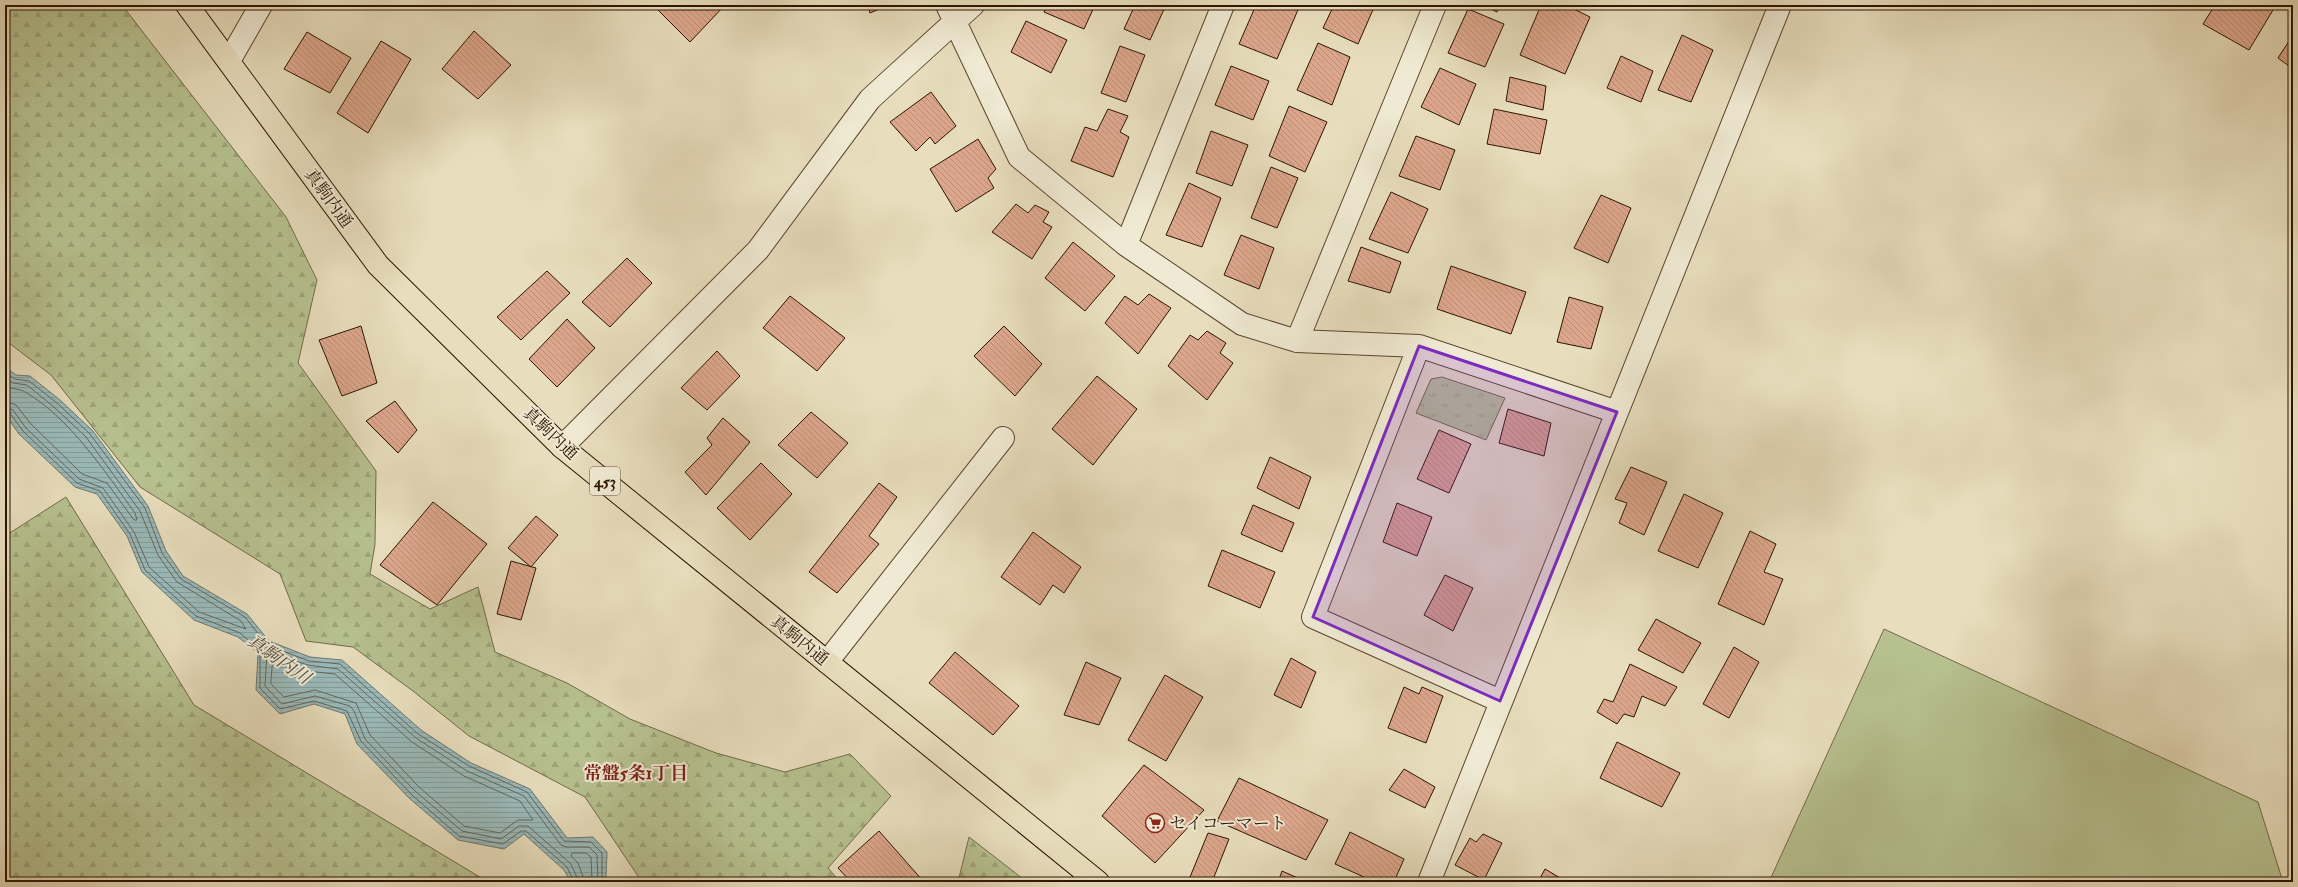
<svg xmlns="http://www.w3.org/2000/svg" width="2298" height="887" font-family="'IM FELL Double Pica','Noto Serif JP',serif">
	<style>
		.grass { fill: #b7c190; stroke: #726a48 }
		.forest { fill: url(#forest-firs); stroke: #726a48 }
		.park { fill: url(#park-tufts); stroke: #726a48 }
		.water { fill: url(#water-rules); stroke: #6e7870 }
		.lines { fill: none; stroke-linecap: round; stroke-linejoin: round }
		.shore { stroke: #64675d; stroke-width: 1 }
		.building { fill: url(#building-back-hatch); stroke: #2d1400 }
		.street-casing { stroke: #5c462f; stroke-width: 24 }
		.highway-casing { stroke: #2d1400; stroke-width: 24 }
		.street { stroke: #f0ead4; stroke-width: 22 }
		.highway { stroke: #e8debd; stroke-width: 22 }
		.marked { fill: #7b2cbf; fill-opacity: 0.2; stroke: #7b2cbf; stroke-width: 3; stroke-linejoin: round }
		.labels { text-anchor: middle; stroke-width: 4; stroke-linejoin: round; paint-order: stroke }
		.shield { fill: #f0ead4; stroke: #685440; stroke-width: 1 }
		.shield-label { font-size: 16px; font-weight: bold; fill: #2d1400 }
		.street-label { font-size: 17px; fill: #2d1400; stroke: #f0ead4 }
		.poi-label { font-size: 17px; fill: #2d1400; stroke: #f0ead4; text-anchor: start }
		.water-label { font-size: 18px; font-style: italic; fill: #534e41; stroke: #f0ead4 }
		.neighbourhood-label { font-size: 18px; font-weight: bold; fill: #7a1f14; stroke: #f0ead4 }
	</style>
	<defs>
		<pattern id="forest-firs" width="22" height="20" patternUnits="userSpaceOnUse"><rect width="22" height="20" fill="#b7c190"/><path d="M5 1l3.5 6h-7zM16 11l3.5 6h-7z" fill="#9ea57a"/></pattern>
		<pattern id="park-tufts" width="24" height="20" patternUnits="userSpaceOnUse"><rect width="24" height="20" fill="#b7c190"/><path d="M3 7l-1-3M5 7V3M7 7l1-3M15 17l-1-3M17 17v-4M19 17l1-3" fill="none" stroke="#9ea57a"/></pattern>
		<pattern id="water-rules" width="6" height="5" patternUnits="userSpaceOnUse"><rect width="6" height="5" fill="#9ababa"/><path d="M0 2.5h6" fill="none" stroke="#859f9e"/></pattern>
		<pattern id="building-back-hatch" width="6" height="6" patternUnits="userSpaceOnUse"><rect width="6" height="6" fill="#dda78d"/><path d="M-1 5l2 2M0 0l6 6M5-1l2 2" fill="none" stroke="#be8f78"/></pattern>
	</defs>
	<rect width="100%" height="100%" fill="#e8debd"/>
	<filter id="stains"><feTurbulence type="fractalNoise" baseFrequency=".005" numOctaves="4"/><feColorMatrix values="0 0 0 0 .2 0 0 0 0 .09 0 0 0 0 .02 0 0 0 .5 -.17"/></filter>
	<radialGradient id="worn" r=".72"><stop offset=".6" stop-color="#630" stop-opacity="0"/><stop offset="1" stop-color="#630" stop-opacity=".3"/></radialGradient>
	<!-- grass -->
	<path class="grass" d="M1884,629L2258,802L2283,882H1769Z"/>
	<!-- forest -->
	<path class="forest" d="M5,5H122L286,217L317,280L298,363L376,471L375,544L370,574L430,609L478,587L495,652L567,683L630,719L716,753L785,772L850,754L891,796L828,868L840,882H642L585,797L469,736L413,691L353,647L306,641L280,574L140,487L51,375L5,340Z
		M66,497L194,705L488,882H5V536Z
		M969,837L1027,882H958Z"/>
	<!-- park -->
	<path class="park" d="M1442,377L1505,398L1486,440L1416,413L1431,379Z"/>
	<!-- water -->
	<path class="water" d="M5,367L16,375L30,376L60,400L93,431L148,506L166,551L183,576L247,614L269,641L310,657L342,660L421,730L471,763L530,789L567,838L593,837L607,852L606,877L610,882H571L564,870L524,834L504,849L458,840L409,798L357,744L345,714L314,704L280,714L256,690L258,653L238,637L194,620L142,572L127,536L97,494L75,487L19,434L5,414Z"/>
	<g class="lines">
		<!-- shore -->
		<path class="shore" d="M5,372L15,379L29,381L57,403L90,434L145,508L162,553L181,579L245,617L267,645L309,661L340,664L418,734L469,766L527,792L564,841L591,842L602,853V877L605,882
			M5,378L13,383L27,385L54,407L86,437L140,511L158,555L177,582L241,621L246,629L199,612L149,567L134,532L103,488L79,479L26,428L13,410L5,407
			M5,385C11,390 19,388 25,392C69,417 106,473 135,513L137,520H134L107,483L82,474L31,424L16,405L5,401
			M5,412L10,413L23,431L77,483L100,491L130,534L145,570L196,616L240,633L260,650V688L280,709L314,701L347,711L361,741L412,795L459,836L503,844L521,831H526L567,867L574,882
			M273,660L307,671L335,674L412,742L464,776L520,801L533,820H518L500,833L464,826L419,787L370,735L356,703L315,690L284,697L271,684Z
			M579,882L571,864L528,826H519L501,839L462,831L415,791L365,739L354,711L350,706L315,696L282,704L265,686L267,652L308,665L338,669L416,738L467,771L524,796L561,845L567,847H589L597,855L598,882
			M585,882L578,863L571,856L572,853H586L591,857L592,882"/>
	</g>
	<!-- building -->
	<path class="building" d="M663,5H725L690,42L658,10Z
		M868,5H889L870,13Z
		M1047,5H1095L1084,29L1044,12Z
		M1135,5H1166L1150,40L1124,29Z
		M1256,5H1300L1277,59L1239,44Z
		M1334,5H1375L1358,44L1323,28Z
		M1482,5H1500L1497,12Z
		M1541,5H1566L1590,17L1565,74L1520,55Z
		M2215,5H2276L2249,50L2203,24Z
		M1468,9L1504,24L1485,67L1448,53Z
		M1026,21L1067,40L1051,73L1011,52Z
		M474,31L511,65L478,99L442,69Z
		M307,32L351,58L330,93L284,69Z
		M1682,35L1713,50L1691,102L1658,90Z
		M2293,35V69L2278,58Z
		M381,41L411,59L368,133L337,113Z
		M1318,43L1350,57L1332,105L1297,90Z
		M1120,46L1145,55L1126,102L1101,93Z
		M1621,56L1653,71L1641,102L1607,88Z
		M1231,66L1269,81L1253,120L1215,105Z
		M1440,68L1476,84L1459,125L1421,107Z
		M1510,77L1546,86L1543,110L1506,101Z
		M931,92L956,126L935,144L930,137L916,151L890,122Z
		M1289,106L1327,122L1305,172L1269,156Z
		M1108,109L1128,116L1120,132L1129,137L1113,177L1071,161L1085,127L1097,131Z
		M1494,109L1547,120L1540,154L1487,144Z
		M1211,131L1248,145L1232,186L1196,173Z
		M1416,136L1455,150L1440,190L1399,176Z
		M978,139L996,169L988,178L994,188L956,212L930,169Z
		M1271,167L1298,178L1277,228L1251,218Z
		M1189,183L1221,198L1202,247L1166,235Z
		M1391,192L1428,209L1408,253L1369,239Z
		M1601,195L1631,208L1608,263L1574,248Z
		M1016,204L1028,213L1035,205L1049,212L1043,222L1052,227L1032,259L992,232Z
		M1241,235L1274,248L1259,289L1224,275Z
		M1073,242L1115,276L1085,311L1045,278Z
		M1361,247L1401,262L1390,293L1348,281Z
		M627,258L652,283L610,327L582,302Z
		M1451,266L1526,292L1511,334L1437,309Z
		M547,271L570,293L521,340L497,317Z
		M1149,294L1171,308L1138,354L1105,323L1125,296L1138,305Z
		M790,296L845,338L817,371L763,328Z
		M1569,297L1603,307L1591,349L1557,342Z
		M567,319L595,348L557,387L529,359Z
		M361,326L377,383L342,396L319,340Z
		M1004,326L1042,364L1015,396L974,356Z
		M1207,331L1226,343L1220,353L1233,363L1207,400L1168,366L1190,335L1198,340Z
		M717,351L740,376L707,410L681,388Z
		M1097,376L1137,409L1093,465L1052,429Z
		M395,401L417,430L398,453L366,421Z
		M1508,409L1551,423L1544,456L1499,443Z
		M811,412L848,443L817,478L778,445Z
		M723,418L750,442L706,495L685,472L712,445L707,438Z
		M1439,430L1471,444L1449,493L1417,479Z
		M1270,457L1311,477L1299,509L1257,488Z
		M761,463L792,494L750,540L717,508Z
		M1631,467L1667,482L1644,535L1619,523L1627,503L1615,499Z
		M879,483L897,497L869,536L879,544L837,593L809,572Z
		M1684,494L1723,513L1698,568L1658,551Z
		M433,502L487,544L437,605L380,565Z
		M1397,503L1432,517L1417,556L1383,542Z
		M1253,505L1294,523L1282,552L1241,534Z
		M536,516L558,535L531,567L508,548Z
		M1750,531L1776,544L1764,572L1783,579L1764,625L1718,604Z
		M1033,532L1081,567L1064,593L1053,585L1040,605L1001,577Z
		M1222,550L1275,572L1260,608L1208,586Z
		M511,561L536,568L521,620L497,614Z
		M1445,575L1473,588L1453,631L1424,615Z
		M1656,619L1701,643L1683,673L1638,650Z
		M1734,647L1759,662L1729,718L1703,704Z
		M955,652L1019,706L993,735L929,683Z
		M1291,658L1316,672L1301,708L1274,695Z
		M1086,662L1121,678L1099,725L1064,715Z
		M1630,664L1677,687L1665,706L1642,696L1634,717L1624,714L1617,724L1597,712L1604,699L1613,702Z
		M1165,675L1203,697L1166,761L1128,740Z
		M1404,687L1419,694L1422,687L1443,696L1426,743L1388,728Z
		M1617,742L1680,773L1662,807L1600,778Z
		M1144,765L1204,810L1155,863L1102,816Z
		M1404,769L1435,787L1425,808L1389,790Z
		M1239,778L1328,820L1306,860L1217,821Z
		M879,831L924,882H851L838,868Z
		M1350,832L1404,859L1394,882H1375L1335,864Z
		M1208,833L1229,839L1212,882H1188Z
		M1483,834L1502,843L1484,880L1455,865L1470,838L1476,842Z
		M1545,869L1567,882H1538Z
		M1282,871L1307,882H1278Z"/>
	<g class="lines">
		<!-- street casing -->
		<g class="street-casing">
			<path id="street" d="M947,5L1019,157L1126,245L1242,324L1297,341L1419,346L1617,412
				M229,61L261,5
				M1126,245L1223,5
				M1297,341L1435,5
				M1419,346L1313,617L1500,701
				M562,447L758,250L870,99L973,5
				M827,662L1003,438
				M1429,882L1780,5"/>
		</g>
		<!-- highway casing -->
		<g class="highway-casing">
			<path id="highway" d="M187,5L378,265L562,447L1098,882"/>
		</g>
		<!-- street -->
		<use href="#street" class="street"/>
		<!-- highway -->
		<use href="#highway" class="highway"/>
	</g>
	<!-- marked area -->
	<path class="marked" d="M1419,346L1617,412L1500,701L1313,617Z"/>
	<!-- icons -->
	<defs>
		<g id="supermarket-ring" transform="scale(1)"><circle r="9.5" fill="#f0ead4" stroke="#8f2418" stroke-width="1.5"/><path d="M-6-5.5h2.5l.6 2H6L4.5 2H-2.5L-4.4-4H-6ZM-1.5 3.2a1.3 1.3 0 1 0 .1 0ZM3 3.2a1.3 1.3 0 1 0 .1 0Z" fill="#8f2418"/></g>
	</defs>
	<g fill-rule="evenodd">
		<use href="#supermarket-ring" x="1155" y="823"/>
	</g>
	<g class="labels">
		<!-- shield labels -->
		<rect class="shield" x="590" y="467" width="30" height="28" rx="3"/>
		<g class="shield-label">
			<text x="605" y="487">453</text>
		</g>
		<!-- street labels -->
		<g class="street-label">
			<text transform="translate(329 198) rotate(54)" y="6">真駒内通</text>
			<text transform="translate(551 433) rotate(43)" y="6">真駒内通</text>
			<text transform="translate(800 640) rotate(39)" y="6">真駒内通</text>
		</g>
		<!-- poi labels -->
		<g class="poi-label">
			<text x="1169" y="829">セイコーマート</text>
		</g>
		<!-- water labels -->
		<g class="water-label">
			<text transform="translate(279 659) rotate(35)" y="6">真駒内川</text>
		</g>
		<!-- neighbourhood labels -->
		<g class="neighbourhood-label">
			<text x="636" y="779">常盤5条1丁目</text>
		</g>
	</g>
	<!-- margin -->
	<rect width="2298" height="887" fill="none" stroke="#e8debd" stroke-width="20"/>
	<rect x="6" y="6" width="2286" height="875" fill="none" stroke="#2d1400" stroke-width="2"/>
	<rect x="10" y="10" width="2278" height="867" fill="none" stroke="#2d1400"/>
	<rect width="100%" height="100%" filter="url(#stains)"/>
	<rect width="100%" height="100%" fill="url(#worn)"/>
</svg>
